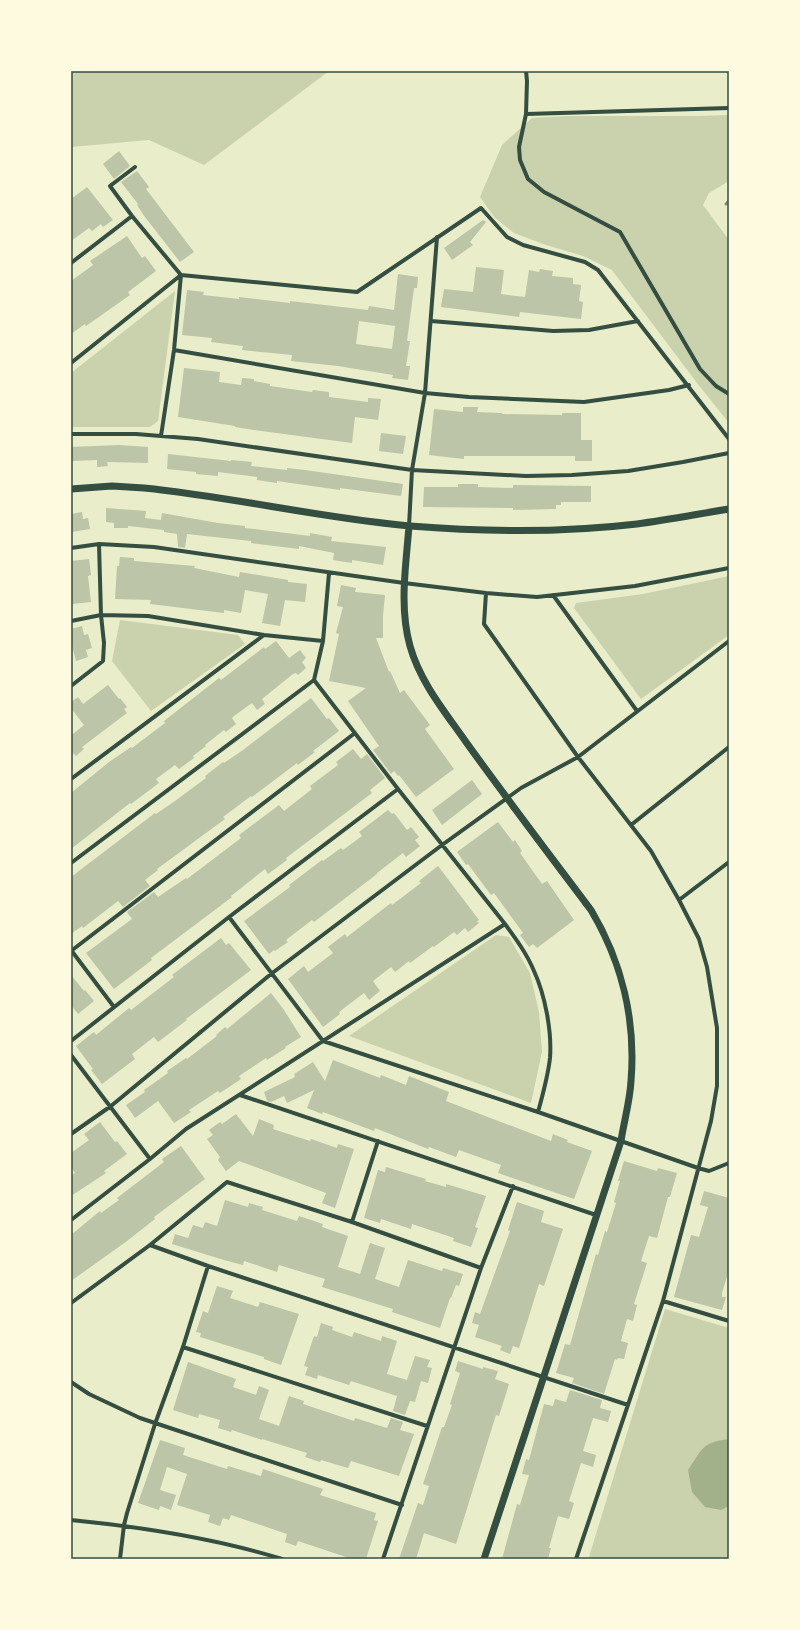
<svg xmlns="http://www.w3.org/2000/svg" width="800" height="1630" font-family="'Fira Sans Condensed',sans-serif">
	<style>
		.green { fill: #cad2ad }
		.water { fill: #a3b18a }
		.building { fill: #bcc5a7; fill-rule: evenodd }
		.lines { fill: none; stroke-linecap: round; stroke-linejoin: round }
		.minor { stroke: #344e41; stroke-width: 4 }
		.tertiary { stroke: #344e41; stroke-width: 7 }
		.rail { stroke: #7c8e77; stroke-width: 3 }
		.neatline { fill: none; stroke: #344e41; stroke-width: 1.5 }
	</style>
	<rect width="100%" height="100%" fill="#e9edc9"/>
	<!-- green -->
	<path class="green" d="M71,71H329L204,165L149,140L71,147Z
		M729,115V181L709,193L703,205L729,240V423L697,383L612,270L583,256L546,245L514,233L495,218L480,197L502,145L532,118L566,116H700Z
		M175,291L158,421L150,427H71V373Z
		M729,576V635L641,699L574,608L576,603L643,594Z
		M120,620L238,635L245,644L151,711L112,661Z
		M496,935L509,937L530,973L539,1012L542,1052L531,1103L349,1036Z
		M665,1309L729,1328V1559H595L589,1557Z"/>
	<!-- water -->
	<path class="water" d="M729,1439V1506L721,1510L705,1507L692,1492L688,1470C703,1449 700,1443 729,1439Z"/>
	<!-- building -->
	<path class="building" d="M119,151L130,166L114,179L103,164Z
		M137,171L149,187L146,189L194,252L180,262L145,217L137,205L138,204L121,182Z
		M87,187L113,220L103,227L101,224L92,231L89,228L71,241V199Z
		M483,220L486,222L470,242L473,245L452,260L444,248Z
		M127,236L142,258L145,256L156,271L128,292L130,295L86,326L85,324L71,334V281L93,265L90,261Z
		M476,267L504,270L501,294L525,297L529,270L539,272L540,269L553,271L552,276L573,278V284L581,285L579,301L583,302L581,319L520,312L519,317L441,307L444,289L473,292Z
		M398,274L418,277L417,288H414L407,341H410L406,366H410L408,380L392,378L393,375L338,366L291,361L292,355L242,350L243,346L211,342L212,338L182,335L187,290L204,292L203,295L239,299V297L290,303V301L368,310L369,306L394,310ZM359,321L395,326L392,349L356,344Z
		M184,368L220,372L219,382L241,385L242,378L254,379V381L270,384V386L312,392L313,390L329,392V397L368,402V398L381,399L378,420L355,417L352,443L254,430L235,427V426L178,417Z
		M463,407H478L477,412L502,413V414L562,415V413H581V440H592V461H575V456H464V459L429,455L434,409L463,412Z
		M381,433L406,436L403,454L379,451Z
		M119,445L148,447V463L107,462L108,466L97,467V460L71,461V447Z
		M168,454L231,461V460L252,462L251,466L287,470V468L305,470L403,484L401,496L340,488V490L277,481V483L257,480V477L218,472V476L196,474V472L167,469Z
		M458,484H478V487L513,488V485L591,486V502H561V505H556V509L513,510V508L423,507L424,487H458Z
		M106,508L146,511L145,518L161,520L162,513L218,523L245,526V528L310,536V533L332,537L331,541L386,547L383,565L352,560V563L333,560L334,553L299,546V549L251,543V541L187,534L185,548L178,547L177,534L164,532V530L128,526V528H114V523L106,522Z
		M82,512L83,519L88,518L90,529L72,532L71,514Z
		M120,557L134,558V561L195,566L194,568L239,577L240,572L288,580V582L307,584L305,602L285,600L280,626L262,623L268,594L245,590L241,613L224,610V613L150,604L151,600L115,599L117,566H119Z
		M89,559L91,575L88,576L91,602L72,604L71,561Z
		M341,585L356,588L355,592L385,595L383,616V638H376L389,672L390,671L400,693L404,690L430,725L425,729L454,769L416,797L399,775L398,776L394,771L391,774L373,750L379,746L348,701L366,688L329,681L339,634L336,633L343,607L337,606Z
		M82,626L84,635L88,634L92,648L86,650L88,657L76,661L71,642V629Z
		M276,641L289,658L300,650L306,658L302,662L306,668L298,675L296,673L293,674L262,699L265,704L257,710L252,703L234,716L232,718L236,724L226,732L224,730L205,745L206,746L193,756L194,758L179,769L175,765L156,779L159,783L131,804L130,803L71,849V793L109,762L131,747L132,748L165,723L164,721L219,678L221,680L264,647L265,649Z
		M108,685L119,699L120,698L127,707L124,709L127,713L82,747L84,749L76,756L73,753L71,755V732L73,734L84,725L71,708V702L78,697L83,704Z
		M311,698L327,719L329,718L339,731L313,751L315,752L298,765L297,763L252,797L251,796L223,817L225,819L157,869L158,870L145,880L150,886L123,907L118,901L83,928L82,926L71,934V877L155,813L156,814L175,801L206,778L205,776L223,762L224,763L243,750Z
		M353,749L361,759L367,754L385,778L370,790L372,793L286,858L287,860L268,874L265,869L231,896L232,897L151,958L152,960L114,989L86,953L132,919L127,912L154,892L158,897L186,878L187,879L241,838L239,835L279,805L284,811L312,789L310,786L338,765L336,762Z
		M472,780L482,794L442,825L432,810Z
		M388,810L392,814L394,813L407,830L411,827L419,837L415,840L420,846L406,857L403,853L377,873V874L314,922L312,920L286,940L288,942L275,951L274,950L269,954L244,921L290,887L289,885L322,860L323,861L341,848L343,850L362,836L359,832Z
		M498,822L513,842L515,840L522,851L520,853L542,884L547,881L574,920L537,948L533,944L529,947L520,935L523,933L494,893L491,895L468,864L466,865L457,852Z
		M438,866L479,920L477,921L479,923L468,932L465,928L457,935L454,932L434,947L433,946L410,963L409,961L395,972L391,967L373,981L380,991L369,1000L364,993L339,1012L340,1014L323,1027L288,979L304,966L308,972L333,953L328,947L345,934L347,937L391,903L392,905L421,883L419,881Z
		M221,938L226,945L229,943L251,970L186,1019L187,1020L158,1042L154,1037L132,1054L135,1059L102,1084L91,1070L93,1069L76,1046L94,1032L96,1035L129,1008L131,1010L174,977L172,975Z
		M71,975L84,991L85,990L94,1001L78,1014L71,1005Z
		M271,993L284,1010L301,1037L285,1047L286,1048L267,1060L266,1058L239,1076L241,1079L220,1093L218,1091L189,1110L191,1112L174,1123L158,1101L135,1118L126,1105L145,1092L144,1090L168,1073L167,1071L186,1058L187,1059L217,1036L216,1035L225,1027L227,1029Z
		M333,1060L380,1078L381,1075L406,1085L409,1076L449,1092L446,1101L551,1141L553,1134L568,1140L567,1142L592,1151L574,1199L498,1173L501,1165L459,1150L456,1157L429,1147L428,1149L375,1128L374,1131L323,1112L322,1114L307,1108L314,1090L287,1103L284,1096L271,1102L267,1101L264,1092L295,1077L294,1074L313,1062L325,1081Z
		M236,1114L253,1136L259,1119L274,1125L273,1129L310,1141L311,1139L337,1148L338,1144L354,1149L335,1208L322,1203L326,1193L239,1161L226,1171L218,1160L220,1157L207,1139L213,1135L209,1130L220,1122L222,1124Z
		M100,1122L115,1142L117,1141L127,1154L104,1171L106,1173L71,1196V1176L75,1173L71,1167V1153L89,1140L84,1134Z
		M181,1146L205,1179L154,1217L155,1219L127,1241L71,1281V1235L100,1211L101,1213L119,1200L117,1198L164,1162L162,1159Z
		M624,1161L657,1171L658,1168L677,1173L670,1197H668L657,1238L649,1236L641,1261L647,1263L634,1304L637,1305L633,1321L627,1319L621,1341L628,1343L624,1359L618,1358L617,1360L615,1359L604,1394L572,1383L574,1378L556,1373L565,1344L570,1345L596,1254L598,1255L605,1231L607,1232L616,1203L614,1202L620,1181H618Z
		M386,1167L426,1179L425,1181L446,1187V1184L486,1196L475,1227L478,1228L471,1247L453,1241L454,1238L412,1224L411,1229L381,1219L380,1223L364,1218L378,1170L385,1172Z
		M704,1191L729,1198V1270L722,1293V1297H726L722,1310L674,1297L691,1235L699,1237L708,1207L700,1205Z
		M225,1200L248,1207L249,1203L263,1207L262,1210L297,1221L299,1216L323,1224L322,1227L348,1236L338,1267L360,1274L370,1243L385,1248L375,1279L399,1287L408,1260L442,1271L443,1268L463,1274L459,1286L456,1285L451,1298H450L440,1328L392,1312L393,1309L322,1287L325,1279L279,1265L277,1272L244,1261L243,1265L224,1260L172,1244L175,1234L188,1238L193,1225L203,1228L205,1222L217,1226Z
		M517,1202L544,1211L541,1222L563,1229L544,1286L539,1284L519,1348L513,1346L510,1354L500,1350L502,1346L475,1337L479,1325L472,1323L475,1312L480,1314L510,1231L508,1230Z
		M217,1286L233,1291L230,1298L258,1307L260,1302L299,1314L281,1365L264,1359V1357L200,1337L201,1333L196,1332L203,1311L208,1313Z
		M321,1323L333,1327L332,1330L352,1337L354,1332L381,1341L382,1336L397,1341L387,1374L407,1380L415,1356L430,1360L427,1367L432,1368L428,1383L421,1381L415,1402L410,1401L405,1415L393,1411L397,1396L351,1381L349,1385L318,1375L317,1379L305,1375L308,1367L304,1366L314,1336L317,1337Z
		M458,1361L483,1369V1367L498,1371L495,1379L509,1384L499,1416L496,1415L456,1544L424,1533L416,1559H399L418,1503L423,1505L429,1486L423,1484L442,1427H444L452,1405L450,1404L460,1373L455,1371Z
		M188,1362L236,1379L233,1387L256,1395L259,1386L269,1390L259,1419L279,1426L289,1396L304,1401L303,1404L354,1421L355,1418L387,1428L391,1418L403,1422L400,1430L414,1434L399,1476L351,1461L348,1468L321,1460L320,1462L305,1457L307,1453L262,1439V1440L232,1430L231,1432L218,1428L220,1420L199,1414L198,1418L173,1410Z
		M570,1390L602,1400L600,1408L611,1411L608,1422L593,1418L583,1451L596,1455L593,1467L581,1463L569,1501L574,1503L569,1519L558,1516L549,1548H551L548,1559H502L517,1504L520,1505L529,1475L522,1474L526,1459L529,1460L544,1404L553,1406L555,1399L566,1402Z
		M160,1440L185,1448L183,1455L227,1469L228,1466L261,1476L263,1469L323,1489L320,1495L376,1513L374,1520L378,1521L366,1559H352L298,1541L296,1546L285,1542L287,1534L231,1515L229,1520L223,1518L220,1526L208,1522L210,1515L177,1505L187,1474L167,1467L160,1490L176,1495L171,1510L160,1506L159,1510L138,1503Z"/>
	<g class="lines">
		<!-- minor -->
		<path class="minor" d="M526,71L527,81L526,114L519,147L520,160L528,179L544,192L620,232L700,369L716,386L729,394
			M526,114L729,108
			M135,167L110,186L132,216L181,275L357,292L481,208L507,237L523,245L585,262L598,270L729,439
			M71,263L132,216
			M431,321L553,331L589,330L638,321
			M174,350L425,393L469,397L584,402L669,390L689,385
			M71,363L181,275
			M71,434H136L198,439L412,470L526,476L572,475L628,471L683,462L729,453
			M161,436L174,350L181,275
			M409,526L412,470L425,393L437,237
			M71,548L99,544L154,547L404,583L486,593L537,597L635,586L729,568
			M329,573L323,641L314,680L398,789L505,924C516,939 527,954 534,971C545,995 552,1031 550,1058C548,1076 543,1094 538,1112
			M486,593L484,624L578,757L651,851L679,900L699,939L707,967L717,1028V1086L711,1121L663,1301L576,1559
			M553,595L637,711
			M71,621L101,615L148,616L264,635L323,641
			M71,686L103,661L104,643L101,615L99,544
			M71,779L264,635
			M631,825L729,747
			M71,863L314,680
			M679,900L729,862
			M229,917L323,1041L538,1112L698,1168L709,1171L729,1163
			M71,950L114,1007
			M71,951L355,733
			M71,1041L229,917L398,789
			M71,1055L150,1159L71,1220
			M240,1095L596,1215
			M71,1134L111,1106L271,974L442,845L521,788L578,757L729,641
			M150,1159L186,1129L505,924
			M352,1222L378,1141
			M150,1245L208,1266L628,1405
			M663,1301L729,1321
			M71,1303L150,1245L227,1182L352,1222L481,1268
			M183,1347L427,1426
			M71,1382L89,1394L140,1418L402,1505
			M71,1520C142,1527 214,1538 282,1559
			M120,1559L124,1525L127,1513L155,1424L183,1347L208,1266
			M383,1559L481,1268L513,1186"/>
		<!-- tertiary -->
		<path class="tertiary" d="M71,489L112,486L144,488C233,497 321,518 410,526C485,532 561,533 637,524C667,520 698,514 729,509
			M409,526C406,565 399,607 410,646C420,682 445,712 466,742C507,799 549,854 591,910C622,962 636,1021 631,1081C630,1101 624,1121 621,1141L484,1559"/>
		<!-- rail -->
		<path class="rail" d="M726,204L729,201"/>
	</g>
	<!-- border -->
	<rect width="800" height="1630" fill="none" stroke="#fefae0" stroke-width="144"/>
	<rect x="72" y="72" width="656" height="1486" class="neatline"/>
</svg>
